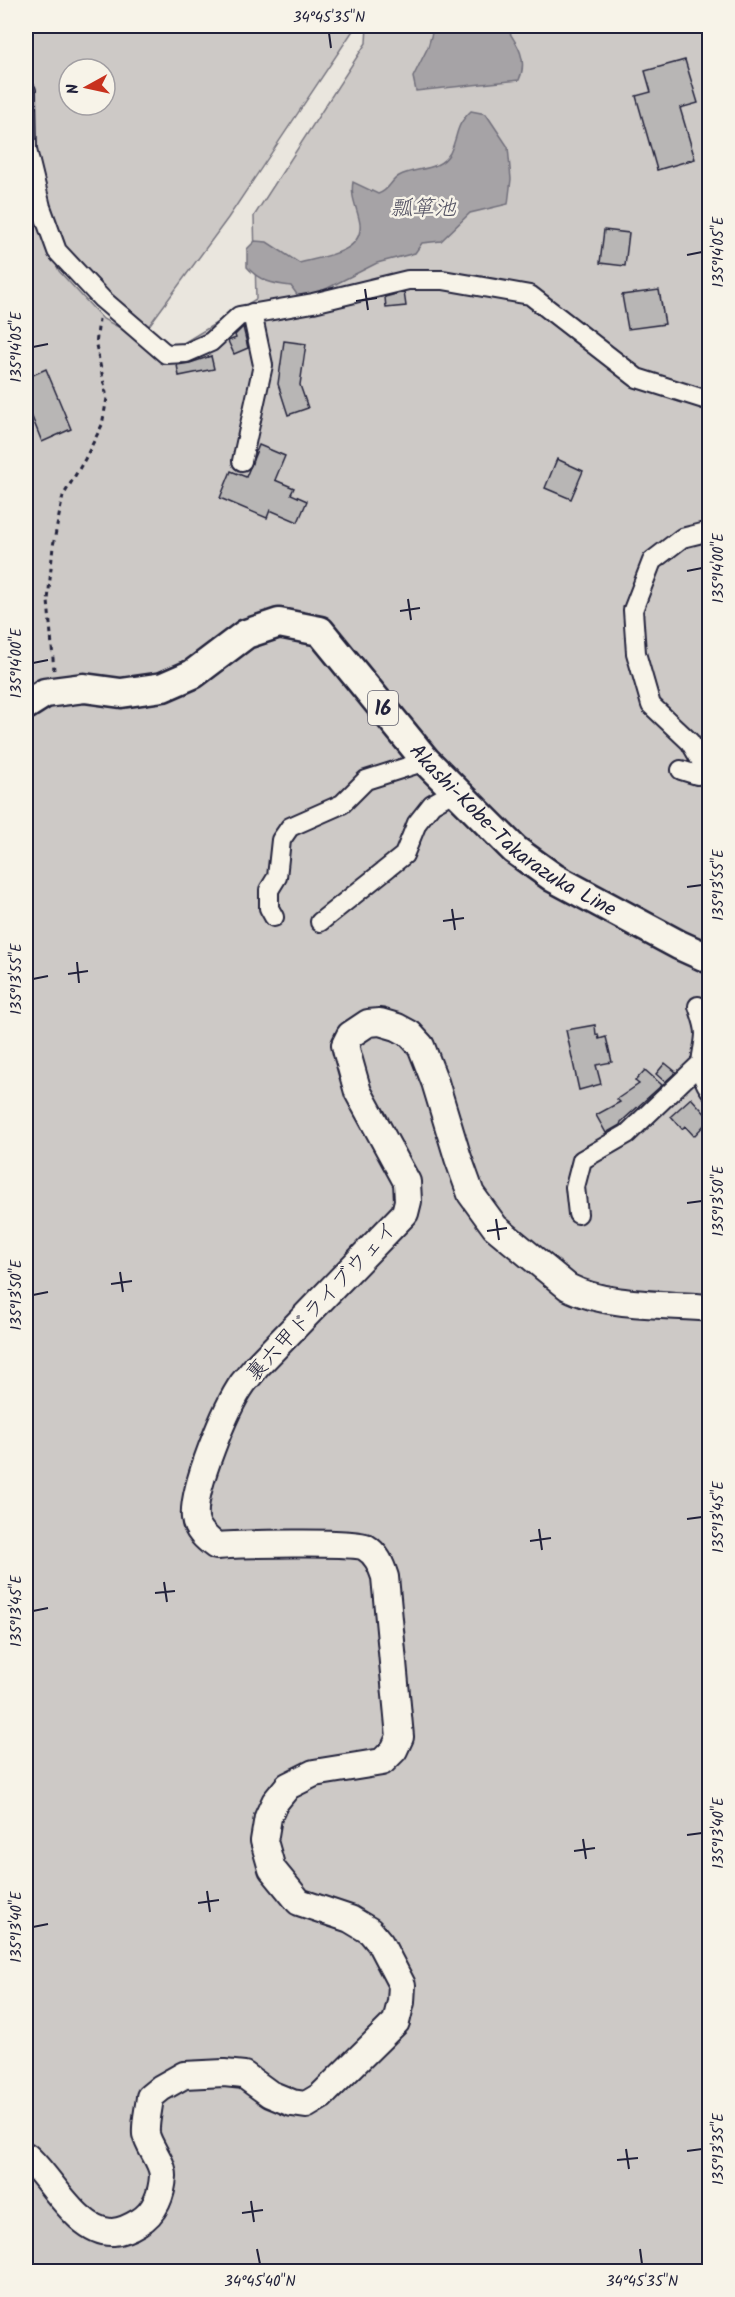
<svg xmlns="http://www.w3.org/2000/svg" width="735" height="2297" font-family="Kalam,'Klee One',sans-serif">
	<style>
		.green { fill: #cdc9c6; stroke: #787680; stroke-width: 1.5; fill-rule: evenodd }
		.water { fill: #a6a3a6; stroke: #716f7b; stroke-width: 1.5 }
		.building { fill: #b8b6b5; stroke: #22223b; stroke-width: 1.5 }
		.lines { fill: none; stroke-linecap: round; stroke-linejoin: round }
		.street-casing { stroke: #22223b; stroke-width: 22 }
		.secondary-casing { stroke: #22223b; stroke-width: 30 }
		.primary-casing { stroke: #22223b; stroke-width: 33 }
		.path { stroke: #22223b; stroke-width: 3; stroke-dasharray: 4.5 4.5; stroke-linecap: butt }
		.street { stroke: #f7f3e8; stroke-width: 18 }
		.secondary { stroke: #f7f3e8; stroke-width: 26 }
		.primary { stroke: #f7f3e8; stroke-width: 28 }
		.ticks { fill: none; stroke: #22223b; stroke-width: 2 }
		.labels { text-anchor: middle; stroke-width: 5; stroke-linejoin: round; paint-order: stroke }
		.shield { fill: #f7f3e8; stroke: #62616f; stroke-width: 1.5 }
		.shield-label { font-size: 20px; font-weight: bold; fill: #22223b }
		.street-label { font-size: 21px; fill: #22223b; stroke: #f7f3e8 }
		.water-label { font-size: 22px; font-style: italic; fill: #504f60; stroke: #f7f3e8 }
		.neatline { fill: none; stroke: #22223b; stroke-width: 2 }
		.ticks-label { font-size: 15px; text-anchor: middle; fill: #22223b }
	</style>
	<rect width="100%" height="100%" fill="#eae6de"/>
	<filter id="ink" filterUnits="userSpaceOnUse"><feTurbulence type="fractalNoise" baseFrequency=".0167" numOctaves="2"/><feDisplacementMap in="SourceGraphic" scale="12" xChannelSelector="R" yChannelSelector="G"/><feConvolveMatrix kernelMatrix="1 2 1 2 8 2 1 2 1" color-interpolation-filters="sRGB"/></filter>
	<g filter="url(#ink)">
		<!-- green -->
		<path class="green" d="M26,26H356L228,218L145,331L106,293L61,242L33,151L26,80ZM69,69H105V105H69Z
			M367,26H709V2271H26V193L59,271L103,319L167,353L256,299L254,216L366,43Z"/>
		<!-- water -->
		<path class="water" d="M434,26H505C516,42 529,59 519,80L416,91L413,77L428,47Z
			M471,111L486,114L508,147L511,179L508,204L470,213L441,241L422,243L415,253L377,263L318,293L298,296L291,286C273,284 259,281 247,267V249L255,241L267,242L299,263C320,257 363,254 360,224C358,209 350,198 353,182L378,194C390,190 390,181 399,176C415,167 439,172 450,153C459,135 454,127 471,111Z"/>
		<!-- building -->
		<path class="building" d="M685,60L698,103L680,108L695,159L657,170L636,96L651,92L645,71Z
			M604,230L629,233L625,266L600,263Z
			M659,290L665,324L628,329L622,295Z
			M404,292L406,306L386,308L385,297Z
			M243,327L248,348L234,354L228,341L236,338L235,335Z
			M284,341L306,344L300,385L308,408L288,415L278,384Z
			M211,356L214,369L179,376L177,365L190,363Z
			M46,369L71,429L42,442L26,402V378Z
			M259,445L285,456L275,480L294,488L291,494L307,501L298,522L270,510L267,518L220,498L231,471L246,477Z
			M557,459L583,471L571,499L545,488Z
			M595,1025L596,1035L598,1034L599,1039L606,1037L612,1062L596,1065L601,1084L579,1090L566,1030Z
			M665,1063L676,1072L665,1082L656,1074Z
			M645,1070L662,1085L621,1122L620,1125L606,1133L596,1115L620,1102L617,1099L639,1084L635,1081Z
			M691,1098L710,1119L694,1136L685,1126L682,1129L671,1116Z"/>
		<g class="lines">
			<!-- street casing -->
			<g class="street-casing">
				<path id="street" d="M26,91L27,150L41,207L57,251L102,299L166,354L186,353L211,342L239,316L313,303L408,280H443L530,295L637,378L710,401
					M242,461L263,365L252,313
					M681,770L697,775L703,771L701,761L690,742L651,705L636,653L633,610L652,561L682,538L710,531
					M274,917L269,908V890L277,877L281,840L290,827L342,804L366,780L426,761
					M320,922L404,855L417,823L432,804L455,791
					M698,1006C701,1015 705,1025 705,1034C704,1057 694,1067 710,1090
					M578,1214L575,1187L582,1160L627,1134L700,1064"/>
			</g>
			<!-- secondary casing -->
			<g class="secondary-casing">
				<path id="secondary" d="M26,2156C50,2176 78,2234 113,2232C123,2231 131,2227 139,2222C155,2213 162,2194 163,2176C163,2162 149,2148 146,2134C145,2123 149,2108 150,2097L161,2088L184,2075L224,2073L244,2075L270,2094L292,2103L306,2105L321,2096L396,2022L401,2002L402,1985L380,1943L370,1931L350,1919L299,1902L272,1869L264,1841L268,1817L275,1802L288,1786L314,1773L382,1762L394,1750L400,1737L385,1577C381,1565 377,1554 365,1547C353,1541 235,1544 216,1546C207,1539 196,1530 195,1518C192,1489 226,1407 243,1383C248,1377 253,1371 258,1365L405,1213L408,1201L407,1182L358,1092L347,1053L345,1045L350,1035L368,1023L380,1022L397,1027L410,1034L421,1046L435,1082L458,1158L471,1194L495,1227L568,1287C606,1307 666,1304 710,1308"/>
			</g>
			<!-- primary casing -->
			<g class="primary-casing">
				<g id="primary">
					<path id="s1" d="M26,705L45,693L84,688L121,693L163,687L193,674L246,634L279,623L320,631L426,761L515,850L554,878L679,945L710,959"/>
				</g>
			</g>
			<!-- path -->
			<path class="path" d="M54,670L48,601L53,546L63,496L85,459L102,425L107,398L96,345L99,319"/>
			<!-- street -->
			<use href="#street" class="street"/>
			<!-- secondary -->
			<use href="#secondary" class="secondary"/>
			<!-- primary -->
			<use href="#primary" class="primary"/>
		</g>
	</g>
	<!-- ticks -->
	<path class="ticks" d="M329,33L331,48M687,255L702,252M365,289L368,310M356,301L377,298M33,347L48,344M687,571L702,568M408,599L411,620M400,611L420,608M33,663L48,660M687,887L702,885M452,909L455,930M443,921L464,918M77,962L79,983M68,974L88,971M33,979L48,976M687,1203L702,1201M496,1219L499,1240M487,1231L507,1228M120,1272L123,1292M111,1284L132,1281M33,1295L48,1292M687,1519L702,1517M539,1529L542,1550M530,1541L551,1538M164,1582L167,1602M155,1593L175,1591M33,1611L48,1608M687,1835L702,1833M583,1839L586,1859M574,1851L595,1848M207,1891L210,1912M198,1903L219,1900M33,1927L48,1924M626,2149L629,2169M687,2151L702,2149M617,2160L638,2158M251,2201L254,2222M242,2213L263,2210M257,2249L260,2264M640,2249L642,2264"/>
	<g class="labels">
		<!-- shield labels -->
		<rect class="shield" x="368" y="691" width="30" height="34" rx="4.5"/>
		<g class="shield-label">
			<text x="383" y="715">16</text>
		</g>
		<!-- street labels -->
		<g class="street-label">
			<text dy="7" stroke="none"><textPath href="#s1" startOffset="597">Akashi-Kobe-Takarazuka Line</textPath></text>
			<text transform="translate(321 1301) rotate(-47)" y="7">裏六甲ドライブウェイ</text>
		</g>
		<!-- water labels -->
		<g class="water-label">
			<text x="423" y="215">瓢箪池</text>
		</g>
	</g>
	<!-- margin -->
	<rect width="735" height="2297" fill="none" stroke="#f7f3e8" stroke-width="66"/>
	<!-- north arrow -->
	<g transform="translate(87 87) rotate(262)"><circle r="28" fill="#f7f3e8" stroke="#a29fa3" stroke-width="1.5"/>
	<path d="M0-4.5L10 22L0 15L-10 22Z" fill="#c8321e"/>
	<text y="-9" font-size="16" font-weight="bold" text-anchor="middle" fill="#22223b">N</text>
	</g>
	<rect x="33" y="33" width="669" height="2231" class="neatline"/>
	<g class="ticks-label">
		<text x="329" y="22">34°45'35"N</text>
		<text transform="translate(718 252) rotate(-90)" y="5">135°14'05"E</text>
		<text transform="translate(16 347) rotate(-90)" y="5">135°14'05"E</text>
		<text transform="translate(718 568) rotate(-90)" y="5">135°14'00"E</text>
		<text transform="translate(16 663) rotate(-90)" y="5">135°14'00"E</text>
		<text transform="translate(718 885) rotate(-90)" y="5">135°13'55"E</text>
		<text transform="translate(16 979) rotate(-90)" y="5">135°13'55"E</text>
		<text transform="translate(718 1201) rotate(-90)" y="5">135°13'50"E</text>
		<text transform="translate(16 1295) rotate(-90)" y="5">135°13'50"E</text>
		<text transform="translate(718 1517) rotate(-90)" y="5">135°13'45"E</text>
		<text transform="translate(16 1611) rotate(-90)" y="5">135°13'45"E</text>
		<text transform="translate(718 1833) rotate(-90)" y="5">135°13'40"E</text>
		<text transform="translate(16 1927) rotate(-90)" y="5">135°13'40"E</text>
		<text transform="translate(718 2149) rotate(-90)" y="5">135°13'35"E</text>
		<text x="260" y="2286">34°45'40"N</text>
		<text x="642" y="2286">34°45'35"N</text>
	</g>
</svg>
